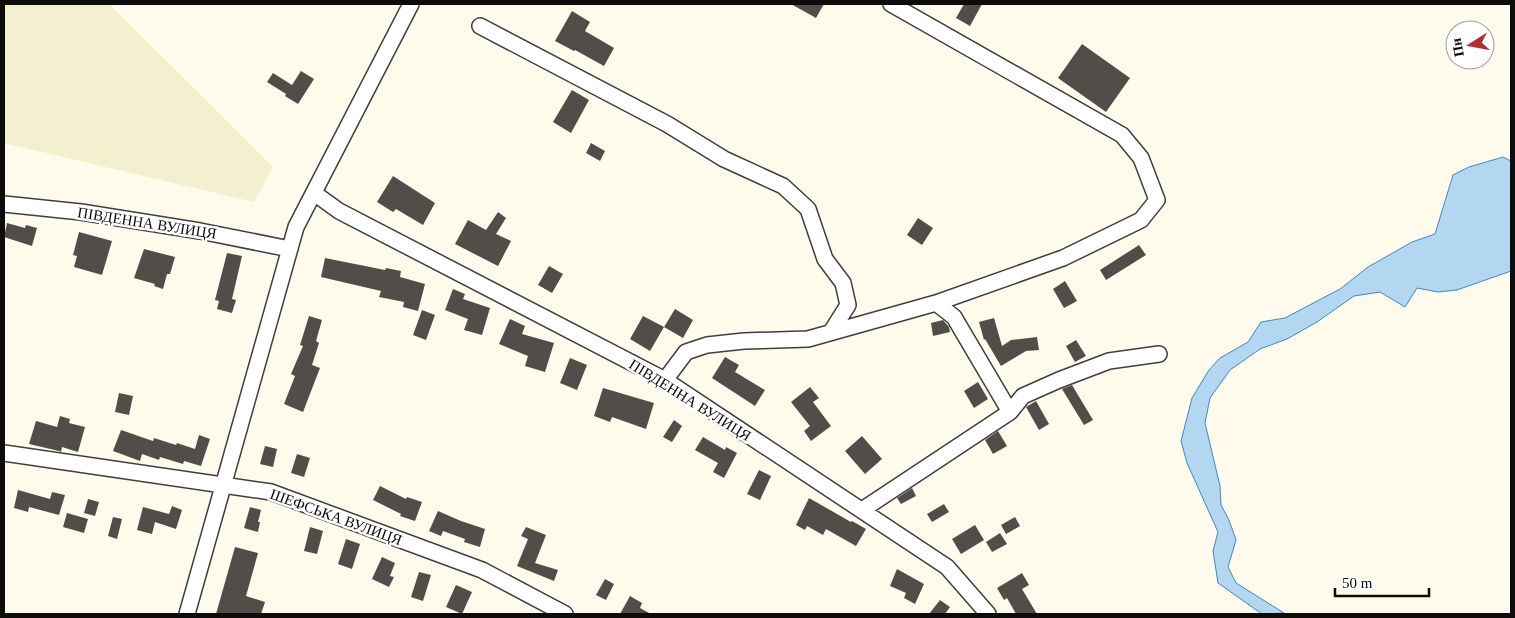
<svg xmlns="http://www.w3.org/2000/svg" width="1515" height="618" font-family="Georgia,serif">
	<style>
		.farmland { fill: #f2f0ce }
		.water { fill: #b4d7f1; stroke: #4088c3 }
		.building { fill: #534d49 }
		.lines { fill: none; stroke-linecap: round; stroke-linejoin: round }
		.minor-casing { stroke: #3f3f3f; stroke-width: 18 }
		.minor { stroke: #fff; stroke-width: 15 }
		.labels { text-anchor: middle; stroke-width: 5; stroke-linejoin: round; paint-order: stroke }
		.street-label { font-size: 15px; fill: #0c0c0c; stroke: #fff }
	</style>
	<rect width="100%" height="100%" fill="#fefbec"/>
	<!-- farmland -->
	<path class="farmland" d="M4,4H109L273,167L254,202L4,143Z"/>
	<!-- water -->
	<path class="water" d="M1503,157L1511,161V271L1457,290L1438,292L1417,288L1405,307L1380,292L1354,296L1317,322L1287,339L1260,349L1230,370L1210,398L1205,423L1220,486L1221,505L1229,520L1236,540L1228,567L1236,583L1284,613L1262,614L1218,583L1213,551L1218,532L1187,463L1181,441L1192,398L1209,370L1220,358L1248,342L1261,322L1285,318L1302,309L1340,289L1368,267L1412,242L1435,234L1453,175L1469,167Z"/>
	<!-- building -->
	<path class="building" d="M791,4H824L816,18Z
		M964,4H982L970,26L956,18Z
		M572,11L590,22L585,31L614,48L604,66L575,50L574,51L555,41Z
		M1082,44L1130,78L1106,112L1058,78Z
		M301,71L314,79L298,104L285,96L286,94L267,82L273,73L292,85Z
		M572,90L589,100L571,133L553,122Z
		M591,143L605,151L600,161L586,153Z
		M393,176L435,203L423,225L396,209L393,212L377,202Z
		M498,212L506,218L496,234L511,241L498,266L455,244L468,220L486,230Z
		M918,218L933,228L922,245L907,235Z
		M7,223L25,228L26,225L37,228L32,246L4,237Z
		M79,232L112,241L102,275L74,267L77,256L73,255Z
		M1139,245L1146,255L1106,280L1100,270Z
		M144,249L175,257L170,274H167L163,289L154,286L155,284L134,278Z
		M227,253L242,256L232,299L236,300L232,313L217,309L219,301L215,300Z
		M325,258L385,270L386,268L401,271L400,277L425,284L418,311L403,307L404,302L379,297L381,291L321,277Z
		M549,266L563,274L552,293L538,285Z
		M1065,281L1077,301L1064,308L1053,289Z
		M453,289L465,294L463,299L490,308L482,335L464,330L468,319L445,310Z
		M675,309L693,320L683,338L664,327Z
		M422,310L435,315L426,340L413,335Z
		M309,316L322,320L316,341L319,343L312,365L320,368L303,412L284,404L295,376L291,374L303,346L300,345Z
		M643,316L664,327L650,351L630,339Z
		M994,318L1002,346L1011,340L1037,337L1039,350L1026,351L1001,366L985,339L984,340L979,322Z
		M510,319L525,326L522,334L554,343L545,372L525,366L528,356L499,344Z
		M943,320L949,327L950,332L933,336L931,323Z
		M1076,340L1086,356L1075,362L1066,346Z
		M725,357L739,365L735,372L765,390L755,406L712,378Z
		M570,358L587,365L577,390L560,383Z
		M978,382L988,399L974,408L964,391Z
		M1072,385L1093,420L1084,425L1062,389Z
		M810,387L819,398L813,402L831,426L811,441L804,431L810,426L791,402Z
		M603,388L654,403L646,429L612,417L610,422L594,416Z
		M119,393L133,396L129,415L115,412Z
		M1036,401L1049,424L1039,430L1026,407Z
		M60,416L70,419L69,423L85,427L78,452L62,447L61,452L59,451L29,444L36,421L57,427Z
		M674,420L682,426L672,442L663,437Z
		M121,430L153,441L154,438L176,445L177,443L195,449L199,435L210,439L201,466L184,461L183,464L160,457L159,460L142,454L140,461L113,451Z
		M998,431L1007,446L993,454L985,440Z
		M862,436L882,459L865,474L845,451Z
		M703,437L725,450L726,447L737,453L724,478L713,472L718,463L695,450Z
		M265,446L277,449L273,467L260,464Z
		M297,454L310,458L304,477L291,473Z
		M759,470L771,476L760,500L747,494Z
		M380,486L406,499L407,497L422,502L415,521L400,516L401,514L373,500Z
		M912,488L916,496L901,504L897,498Z
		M18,490L50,499L52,492L65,495L59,515L29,507L28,512L14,508Z
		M809,498L851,522L852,521L866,529L856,546L826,529L823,535L807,526L805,530L796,525Z
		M88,499L99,502L95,516L84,513Z
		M944,504L949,512L932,522L927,514Z
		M172,506L182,510L176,529L155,522L152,534L137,530L143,507L169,514Z
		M250,507L261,510L258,522H260L258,532L244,528Z
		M438,511L461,521L485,529L480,547L464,542L465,539L443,531L441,536L429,531Z
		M67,513L88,519L84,533L63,527Z
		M113,517L122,519L117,539L108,536Z
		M1015,517L1020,526L1006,534L1001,525Z
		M975,525L984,540L961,554L952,539Z
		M310,527L323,531L317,554L304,551Z
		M526,527L546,535L535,563L558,570L554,581L517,566L528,539L521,536Z
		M1000,533L1007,544L992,552L986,542Z
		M346,539L360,544L352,569L338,564Z
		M235,547L258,553L246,596L265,602L261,614H216Z
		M382,557L395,563L390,576L394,577L389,587L372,579Z
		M897,569L924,584L915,604L904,598L906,593L890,586Z
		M419,572L431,575L423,601L411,597Z
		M1022,573L1029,585L1022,589L1037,614H1016L1007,598L1004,600L997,588Z
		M605,579L614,584L606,600L596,595Z
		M456,585L472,592L462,614L446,607Z
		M630,596L642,603L640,608L651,614H620Z
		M940,600L950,607L945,614H929Z"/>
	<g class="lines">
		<!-- minor casing -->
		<g class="minor-casing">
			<path id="minor" d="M480,26L667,124L724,159L783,186L808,209L825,259L843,283L848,305L831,332
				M314,193L339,211L665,380L947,567L988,614
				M4,204L81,212L200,231L290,249
				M665,380L686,352L707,345L744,341L808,339L936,303L1063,258L1141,220L1157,200L1141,158L1122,135L891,4
				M1010,412L1023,396L1059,380L1109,361L1159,354
				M4,453L271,492L482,570L565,614
				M862,510L1010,412L954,317L936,303
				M187,614L296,227L411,4"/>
		</g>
		<!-- minor -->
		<use href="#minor" class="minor"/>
	</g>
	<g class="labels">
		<!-- street labels -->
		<g class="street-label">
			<text transform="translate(147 223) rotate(9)" y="5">ПІВДЕННА ВУЛИЦЯ</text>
			<text transform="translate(690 400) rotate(32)" y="5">ПІВДЕННА ВУЛИЦЯ</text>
			<text transform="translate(336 517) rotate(20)" y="5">ШЕФСЬКА ВУЛИЦЯ</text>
		</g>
	</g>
	<!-- border -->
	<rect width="1515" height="618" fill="none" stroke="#0c0c0c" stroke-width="10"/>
	<!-- north arrow -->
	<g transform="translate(1470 45) rotate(259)"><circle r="24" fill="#ffffff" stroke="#9e9e9e"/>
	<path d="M0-4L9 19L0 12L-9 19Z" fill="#b12f2e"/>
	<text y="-8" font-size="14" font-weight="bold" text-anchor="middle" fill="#0c0c0c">Пн</text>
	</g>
	<!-- scale -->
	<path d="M1335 588v8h94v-8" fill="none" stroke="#0c0c0c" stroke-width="2.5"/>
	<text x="1342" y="588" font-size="15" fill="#0c0c0c" stroke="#ffffff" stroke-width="4" paint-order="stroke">50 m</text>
</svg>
